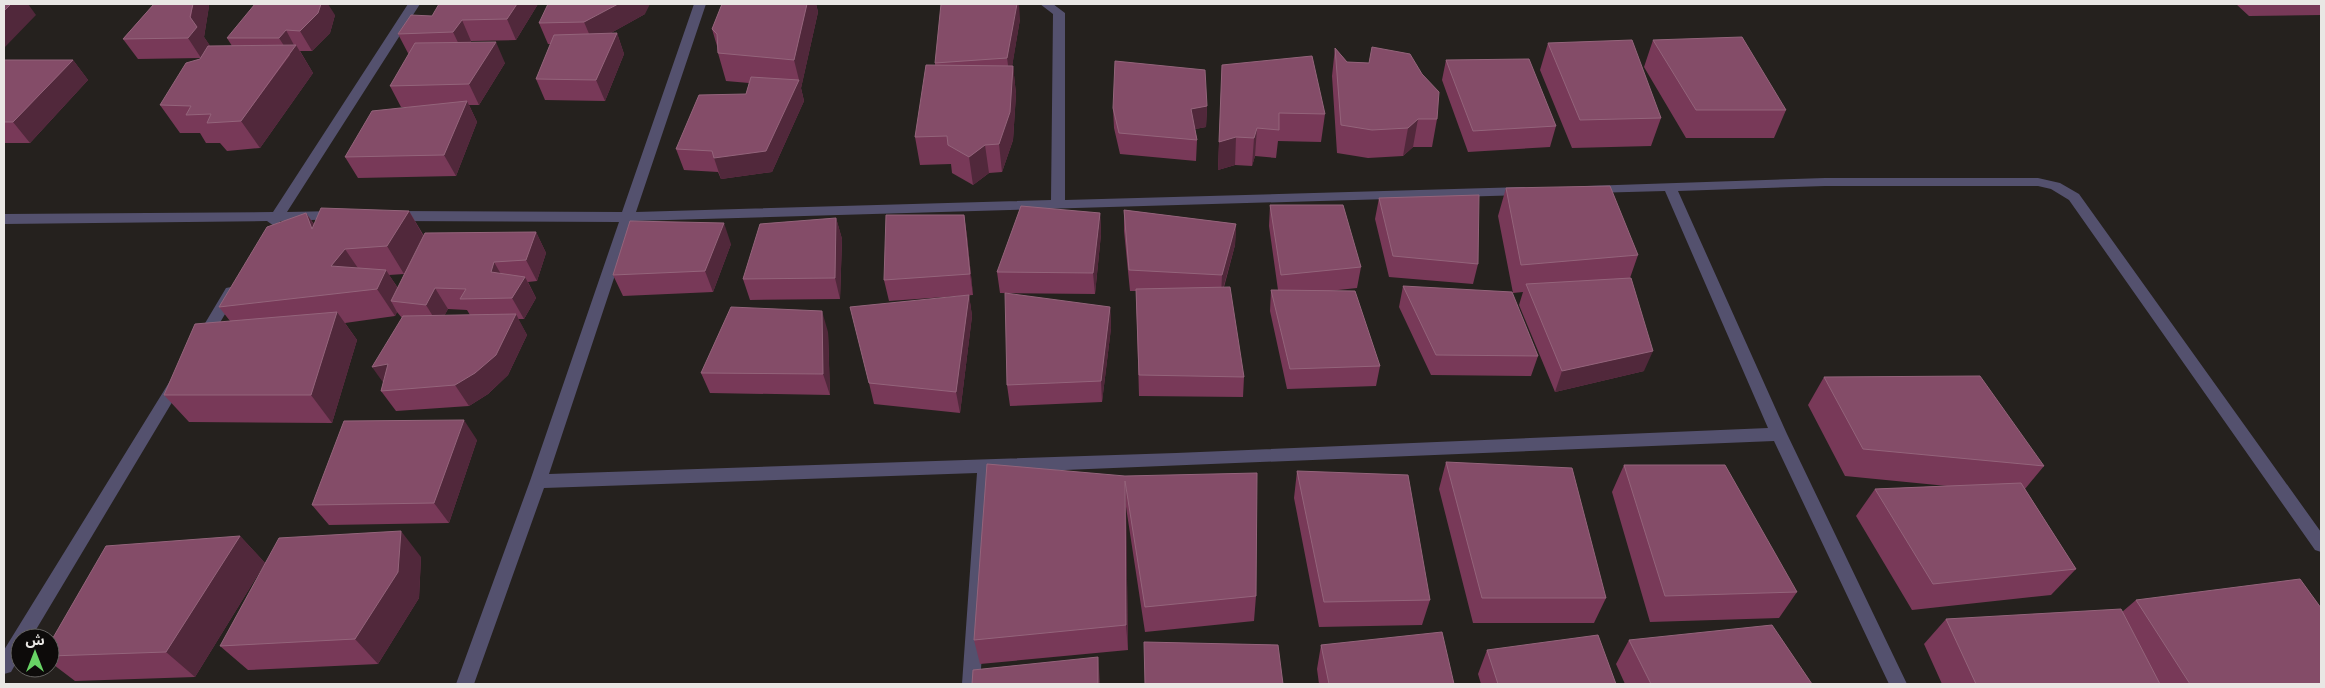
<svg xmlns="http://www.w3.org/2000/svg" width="2325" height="688" font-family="Arial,'Noto Sans Arabic',sans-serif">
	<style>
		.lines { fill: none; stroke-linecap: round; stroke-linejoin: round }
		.minor { fill: #54516e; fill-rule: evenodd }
		.wall { fill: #783958; fill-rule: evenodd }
		.shaded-wall { fill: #51283b }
		.building { fill: #844c68; stroke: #94647b }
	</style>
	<rect width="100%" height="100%" fill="#25211e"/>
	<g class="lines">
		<!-- minor -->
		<path class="minor" d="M408,4H420L287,212L336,211L343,216L341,219L281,221L274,226L267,221L4,224V214L273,212Z
			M694,4H706L636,212L1051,200L1053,14L1040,4H1053L1065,13V200L1524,187L1531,191L1524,195L633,221L549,474L1176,453L1768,428L1665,191L1592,193L1587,192L1585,189L1587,186L1825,178H2038L2060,183L2079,194L2321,532V552L2315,550L2069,200L2051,189L2038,186H1825L1678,191L1787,434L1907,684H1889L1774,441L994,473L980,684H962L977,473L544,488L474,684H456L530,481L619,222L392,221L385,216L392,211L622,212Z
			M231,287L236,288L238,292L208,343H198L196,339L198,335L226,288Z
			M178,374L183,376L186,380L183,384L31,638H20V656L11,672L4,674V650L173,376Z"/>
	</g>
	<!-- wall -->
	<path class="wall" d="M154,4H208L209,6L204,37L210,46H232L227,38L335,15L330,33L312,51H300L313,73L260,148L227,151L220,143H206L200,133H180L160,105L201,58L138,59L123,39Z
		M538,4L516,40L471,41L470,43L505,63L479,105H469L477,122L456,176L358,178L345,157L410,107H401L390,86L409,55L398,34L432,16Z
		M722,4H816L818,12L801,88L804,101L772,172L721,179L718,172L684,170L676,149L746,94L749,83L726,81L718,53L717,46L712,29Z
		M2236,4H2321V15L2249,16Z
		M645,14L609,34L617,33L624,54L605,101L545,100L536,79L551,44H548L539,23Z
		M1020,19L1012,66H1013L1016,94L1013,140L1002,172L989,173L973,185L952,173L951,164L920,165L915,137L935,66V63Z
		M1653,40L1786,110L1774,138H1686L1644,67Z
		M1548,43L1661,118L1651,146L1572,148L1540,70Z
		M1335,48L1347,62L1369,63L1437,119L1432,147H1413L1403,156L1368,158L1337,153L1332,76Z
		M4,60H73L88,80L30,143H4Z
		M1446,60L1556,126L1550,147L1468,152L1442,80Z
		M1222,65L1325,114L1321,142L1278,141L1276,158L1255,156L1252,166L1235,165L1218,170Z
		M1207,106L1206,127L1195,129L1197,140L1196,161L1120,154L1114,128L1113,108Z
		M1506,188L1638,255L1630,278L1644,371L1555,392L1519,305L1523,292L1513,293L1498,216Z
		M1379,198L1478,264L1473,284L1389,277L1375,219Z
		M1270,205L1361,267L1357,288L1329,291L1380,366L1376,386L1287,389L1270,311L1271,290H1278L1269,226Z
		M1124,210L1236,224L1235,245L1224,287L1244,377L1243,397L1139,396L1136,291H1130L1124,231Z
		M409,211L424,236L536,232L546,253L537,281L528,282L536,298L524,319H518L527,335L508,375L488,394L469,406L396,411L381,391L402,318L397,312L395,316L345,323L357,340L332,423L189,422L164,395L230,321L219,307L306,213L314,224ZM404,274L398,288L389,275ZM448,309L467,310L470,315L444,316Z
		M1100,213L1101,234L1095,294L1000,293L997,272Z
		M964,215L967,236L973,295L889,301L884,280Z
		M836,218L842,239L840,299L750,300L743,279Z
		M731,244L713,292L623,296L613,275Z
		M1403,286L1538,356L1531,376L1431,375L1399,307Z
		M969,295L972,316L960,413L874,404L869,383Z
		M1110,307L1111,328L1102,402L1010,406L1007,385Z
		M828,332L830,395L710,393L701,373Z
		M1824,377L2044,466L2025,489L2076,569L2051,595L1912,610L1856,516L1875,489L1947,486L1845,476L1808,405Z
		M477,440L449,523L329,525L312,505Z
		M1446,462L1606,598L1594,623H1473L1439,489Z
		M1624,465L1797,592L1779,618L1650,622L1612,492Z
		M1297,471L1430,600L1422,625L1319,627L1294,498Z
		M1125,476L1256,596L1254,621L1145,632L1126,507L1128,650L980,664L974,640Z
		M240,536L265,563L195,677L75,681L50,662V643Z
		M421,557L419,598L378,664L248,670L220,646Z
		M2136,600L2321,684H1942L1924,644L1946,619L2122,612Z
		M1629,640L1812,684H1625L1616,664Z
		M1321,645L1454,684H1319L1317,669Z
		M1487,650L1616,684H1481L1478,674Z"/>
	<!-- shaded-wall -->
	<path class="shaded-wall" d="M11,4H28L36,15L4,48V11Z
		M193,4H208L209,6L204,37L211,47L201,58L188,38Z
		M321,4H328L335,15L330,33L312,51L300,31Z
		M517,4H538L516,40L507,19Z
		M618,4H650L645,14L593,43L584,22Z
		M807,4H816L818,12L801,88L794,60Z
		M1017,4H1019L1020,19L1010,79L1007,58Z
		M462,20L471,41L463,53L453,32Z
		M286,30L295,47L296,45L313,73L260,148L241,121L290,55L279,38Z
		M617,33L624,54L605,101L596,80Z
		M496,42L505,63L479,105L469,84Z
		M73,60L88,80L30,143L13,122Z
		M1013,66L1016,94L1013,140L1002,172L999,144Z
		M799,80L804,101L772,172L721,179L714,158Z
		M467,101L477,122L456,176L444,155Z
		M1207,106L1206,127L1190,130L1191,109Z
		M1418,119L1413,147L1403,156L1408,128Z
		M1257,128L1255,156L1252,166L1254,138Z
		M1236,137L1235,165L1218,170L1219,142Z
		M985,145L989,173L973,185L969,157Z
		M409,211L425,239L404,274L387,246Z
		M306,213L325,241L312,229Z
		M1100,213L1101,234L1095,294L1093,273Z
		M964,215L967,236L973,295L970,274Z
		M836,218L842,239L840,299L835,278Z
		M724,223L731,244L713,292L705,271Z
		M1236,224L1235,245L1221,296L1222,275Z
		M536,232L546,253L537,281L526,260Z
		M345,249L364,277L331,266Z
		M494,262L506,283L491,272Z
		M386,270L404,298L391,301L397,312L395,316L377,289Z
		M525,277L536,298L524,319L512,298Z
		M435,288L448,309L439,326L426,305Z
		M969,295L972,316L960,413L956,392Z
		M1110,307L1111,328L1102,402L1101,381Z
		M822,311L828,332L830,395L823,374Z
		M337,312L357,340L332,423L311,395Z
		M516,314L527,335L508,375L488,394L469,406L455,385Z
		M1653,351L1644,371L1555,392L1562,371Z
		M388,364L387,388L372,367Z
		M464,420L477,440L449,523L434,503Z
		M1125,481L1126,507L1128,650L1126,625Z
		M401,531L421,557L419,598L378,664L355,639Z
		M240,536L265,563L195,677L166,652Z
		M1098,657L1100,681V684H1098Z"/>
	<!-- building -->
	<path class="building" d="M4,4H11L4,11Z
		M154,4H193L190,17L197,27L188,38L123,39Z
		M255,4H321L318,13L300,31L286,30L279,38H227Z
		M439,4H517L507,19L462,20L453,32L398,34L411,15L432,16Z
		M548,4H618L584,22L539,23Z
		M722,4H807L794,60L718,53L717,34L712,29Z
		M941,4H1017L1007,58L935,63Z
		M617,33L596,80L536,79L554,35Z
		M1742,37L1786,110H1696L1653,40Z
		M1632,40L1661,118L1580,120L1548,43Z
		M496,42L469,84L390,86L415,43Z
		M296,45L241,121L207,123L211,114L186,115L191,106L160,105L186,63L200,59L208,46Z
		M1372,47L1410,54L1422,74L1439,92L1437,119H1418L1408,128L1372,130L1341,125L1335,48L1347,62L1369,63Z
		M1312,56L1325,114L1279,113V130L1257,128L1254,138L1236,137L1219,142L1222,65Z
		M1529,59L1556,126L1473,131L1446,60Z
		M4,60H73L13,122H4Z
		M1115,61L1205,70L1207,106L1191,109L1197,140L1119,133L1113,108Z
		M926,65L1013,66L1010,112L999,144L985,145L969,157L948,145L947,136L915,137Z
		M751,77L799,80L766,151L714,158L712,151L676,149L699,95L746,94Z
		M467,101L444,155L345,157L372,111Z
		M1610,186L1638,255L1521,265L1506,188Z
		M1479,195L1478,264L1393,256L1379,198Z
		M1270,205H1343L1361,267L1281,275Z
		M1021,206L1100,213L1093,273L997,272Z
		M321,208L409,211L387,246L345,249L331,266L386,270L377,289L219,307L267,227L306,213L312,229Z
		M1124,210L1236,224L1222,275L1129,270Z
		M886,215H964L970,274L884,280Z
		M836,218L835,278L743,279L760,224Z
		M630,221L724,223L705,271L613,275Z
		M536,232L526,260L494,262L491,272L525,277L512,298L460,299L466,289L435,288L426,305L391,301L425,233Z
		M1631,278L1653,351L1562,371L1526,284Z
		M1403,286L1512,292L1538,356L1436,355Z
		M1230,287L1244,377L1139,375L1136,289Z
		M1271,290L1355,291L1380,366L1290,369Z
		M1005,293L1110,307L1101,381L1007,385Z
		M969,295L956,392L869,383L850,307Z
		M731,307L822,311L823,374L701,373Z
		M337,312L311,395H164L195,324Z
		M516,314L496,355L475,373L455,385L381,391L388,364L372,367L403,316Z
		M1980,376L2044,466L1863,449L1824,377Z
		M464,420L434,503L312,505L344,421Z
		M1446,462L1572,468L1606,598H1482Z
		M987,464L1125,476L1257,473L1256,596L1145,607L1125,481L1126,625L974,640Z
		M1624,465H1725L1797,592L1665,596Z
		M1297,471L1408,475L1430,600L1324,602Z
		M2021,483L2076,569L1933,584L1875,489Z
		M401,531L398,572L355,639L220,646L279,538Z
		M240,536L166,652L50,656V643L106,546Z
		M2300,579L2321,608V684H2190L2136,600Z
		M2121,609L2160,684H1976L1946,619Z
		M1772,625L1812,684H1651L1629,640Z
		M1442,632L1454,684H1329L1321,645Z
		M1598,635L1616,684H1498L1487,650Z
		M1144,642L1278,645L1283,684H1145Z
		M1098,657V684H972L973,670Z"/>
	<!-- border -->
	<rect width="2325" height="688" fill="none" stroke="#e9e7e4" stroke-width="10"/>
	<!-- north arrow -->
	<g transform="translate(35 653)"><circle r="24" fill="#0d0b0a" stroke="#656361"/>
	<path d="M0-4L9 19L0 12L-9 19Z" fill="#68d465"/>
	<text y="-8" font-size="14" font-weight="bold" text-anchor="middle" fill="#e9e7e4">ش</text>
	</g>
</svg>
